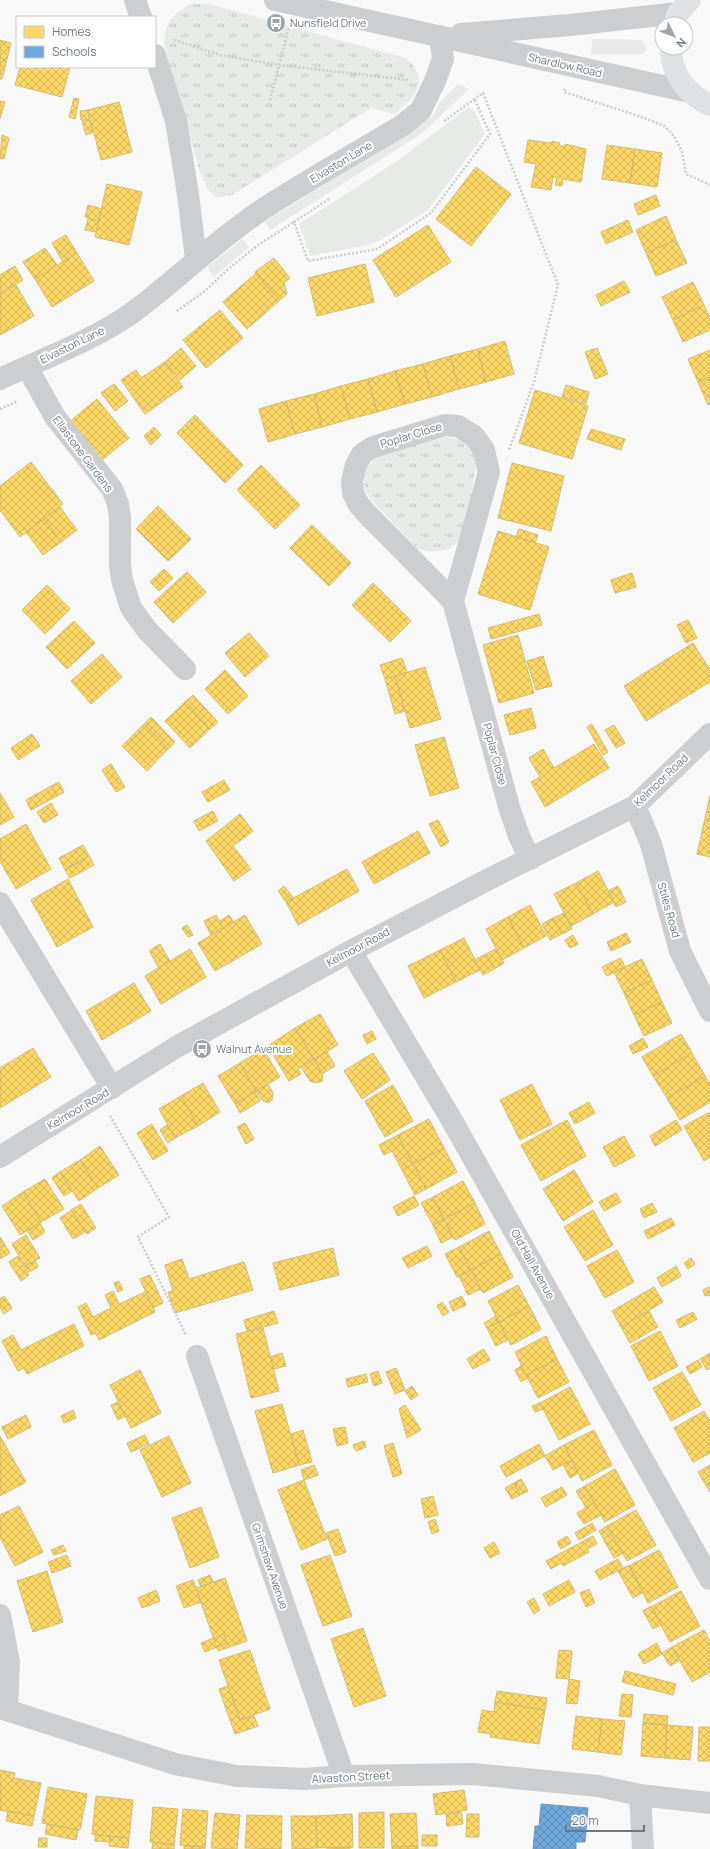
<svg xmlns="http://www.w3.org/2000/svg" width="710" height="1849" font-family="Manrope,sans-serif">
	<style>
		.grass { fill: #e7eae6 }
		.park { fill: url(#park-tufts) }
		.homes { fill: url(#homes-cross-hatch); stroke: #d3bc70 }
		.schools { fill: url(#schools-cross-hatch); stroke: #6e9ac2 }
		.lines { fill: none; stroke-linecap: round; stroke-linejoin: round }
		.path { stroke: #cacbcc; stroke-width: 2.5; stroke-dasharray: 2 2; stroke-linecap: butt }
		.minor { stroke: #cdcecf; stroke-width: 22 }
		.highway { stroke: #e0e1e2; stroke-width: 22 }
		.labels { text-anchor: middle; stroke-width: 4; stroke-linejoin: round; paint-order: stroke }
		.poi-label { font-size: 11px; fill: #6b7886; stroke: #fff; text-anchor: start }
		.street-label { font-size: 11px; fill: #6b7886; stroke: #fff }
	</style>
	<defs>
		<pattern id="park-tufts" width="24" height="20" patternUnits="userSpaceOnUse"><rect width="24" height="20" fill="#e7eae6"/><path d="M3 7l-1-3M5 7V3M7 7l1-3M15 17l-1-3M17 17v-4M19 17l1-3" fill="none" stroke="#bfc2c0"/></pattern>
		<pattern id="homes-cross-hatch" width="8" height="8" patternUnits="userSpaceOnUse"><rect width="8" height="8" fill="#ffd966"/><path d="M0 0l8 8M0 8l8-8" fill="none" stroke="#d2b55a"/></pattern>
		<pattern id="schools-cross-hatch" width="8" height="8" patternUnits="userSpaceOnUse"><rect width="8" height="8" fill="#6fa8dc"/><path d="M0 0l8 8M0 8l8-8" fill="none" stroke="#5f8eb8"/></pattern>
	</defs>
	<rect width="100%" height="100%" fill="#f8f8f8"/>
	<!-- grass -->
	<path class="grass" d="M592,39L642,40L647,49L643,54H591Z
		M458,84L469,89L421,134L270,230L265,222L434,115L439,103Z
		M469,107L475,112L485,134L428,210L379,241L364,246L310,256L299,224L397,161Z
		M243,239L249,247L214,277L207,267Z"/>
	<!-- park -->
	<path class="park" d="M190,4H209L405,58C409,61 414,65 416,70C426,88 407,104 395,114L371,108L232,195L216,198L207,188L199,169L164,44C166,21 170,17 190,4Z
		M447,437L464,441L477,460L466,524L460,540L449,549L433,552L418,549L371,500L365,490L364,476L368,467L376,458L412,445Z"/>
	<!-- homes -->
	<path class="homes" d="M0,40L11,43L2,79H0Z
		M20,67H70L62,97L15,85Z
		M74,98L79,99L75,119L69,117Z
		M0,101L5,102L0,119Z
		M119,102L132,152L101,160L88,110Z
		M88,110L89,119L81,120L80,111Z
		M89,119L93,132L86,135L82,121Z
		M2,135L9,138L4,159L0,158Z
		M528,140L551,143L552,141L560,143L559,145L565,147V144L586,149L581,182L563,179L562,186L555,185L557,177H553L551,190L531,187L536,164L524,162Z
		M607,145L635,149L630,183L602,179Z
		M635,149L662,153L657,187L630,183Z
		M476,167L511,194L471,246L436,219Z
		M107,184L142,192L129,245L95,237Z
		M656,195L660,206L638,215L634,204Z
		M88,205L102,209L99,221L85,217Z
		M666,216L676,240L646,253L636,230Z
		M88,219L99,221L96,232L85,230Z
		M628,220L633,232L606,244L601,232Z
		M428,225L451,262L396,297L373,260Z
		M66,235L77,253L63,262L52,243Z
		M676,240L687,263L656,276L646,253Z
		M45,248L57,265L35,279L23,262Z
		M77,253L94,281L52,307L35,279Z
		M274,258L290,278L284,283L287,294L280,300L273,292L272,293L255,272Z
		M365,264L374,302L317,316L308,278Z
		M15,266L23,280L0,293V275Z
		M256,273L280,300L247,329L223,302Z
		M624,281L630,292L601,306L596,295Z
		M693,282L704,305L673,320L662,297Z
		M16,285L34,316L0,335V294Z
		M704,305L710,319V330L683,342L673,320Z
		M220,310L243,338L206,368L183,340Z
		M505,341L514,374L486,382L478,349Z
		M181,348L196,366L180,380L165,362Z
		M597,348L608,374L595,379L585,352Z
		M478,349L486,382L459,389L450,356Z
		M710,350V377L698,382L688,359Z
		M450,356L459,389L432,397L423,364Z
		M165,362L183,387L145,414L121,380L136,370L141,378Z
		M423,364L432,397L405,404L395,371Z
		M395,371L405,404L377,412L368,379Z
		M710,377V404L708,405L698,382Z
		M368,379L377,412L350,419L341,386Z
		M114,384L128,401L115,411L101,393Z
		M566,385L589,392L586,404L562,397Z
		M341,386L350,419L322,427L314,394Z
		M535,390L588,406L572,459L519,443Z
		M314,394L322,427L295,434L286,401Z
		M97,399L129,438L101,461L69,422Z
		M286,401L295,434L268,442L259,409Z
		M195,415L243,465L225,483L177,433Z
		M154,427L161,435L151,445L144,436Z
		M591,429L625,439L621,450L587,439Z
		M31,462L63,504L20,537L0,510V486Z
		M512,463L564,476L551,531L498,518Z
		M261,465L300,505L275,529L237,490Z
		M158,506L191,539L168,561L136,529Z
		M60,507L77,530L61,542L44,519Z
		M44,519L61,542L43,555L26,532Z
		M312,525L351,563L329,586L290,548Z
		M519,529L538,535L535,543L516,537Z
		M498,531L549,547L530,610L478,594Z
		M164,569L173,578L159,591L150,582Z
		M187,572L206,592L173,623L154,602Z
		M632,573L636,587L615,593L611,580Z
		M373,583L411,621L390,642L352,605Z
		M47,585L70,609L45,634L22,610Z
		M539,614L542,625L491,639L488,628Z
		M688,620L697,638L686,643L677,625Z
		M74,621L95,643L67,669L46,647Z
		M249,633L269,656L245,677L225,653Z
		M518,635L534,693L499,703L483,645Z
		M693,643L710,670V682L646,721L624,686Z
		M102,654L122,677L91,704L71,681Z
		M543,656L552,686L536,690L527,661Z
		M402,658L407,672L385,679L380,665Z
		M425,667L441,719L410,728L395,676Z
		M225,670L248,696L228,714L205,689Z
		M395,676L405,711L395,714L385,679Z
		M193,695L218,722L210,729L185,702Z
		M185,702L210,729L190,748L165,721Z
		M531,708L536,728L510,735L504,715Z
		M151,717L175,742L168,749L144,724Z
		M144,724L168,749L147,771L122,746Z
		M592,724L608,752L603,755L587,727Z
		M614,725L625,743L616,748L605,730Z
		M32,734L40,746L18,760L11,748Z
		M444,737L459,788L430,796L415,745Z
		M594,744L609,768L545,807L531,782L540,777L529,758L543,749L554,768Z
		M111,764L125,787L116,792L102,770Z
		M224,780L230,790L208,802L202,792Z
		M59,782L64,792L57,796L51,786Z
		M51,786L57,796L31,810L26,800Z
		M0,793L14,817L0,825Z
		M710,796V857L697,854Z
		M51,803L58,815L44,823L37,812Z
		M213,811L218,821L199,831L194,821Z
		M240,814L253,831L233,846L251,869L234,881L206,841Z
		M438,820L449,842L441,847L429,824Z
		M26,824L51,869L16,889L0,861V839Z
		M418,831L430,853L374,884L362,862Z
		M83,845L89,856L65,870L59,858Z
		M89,856L94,865L70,878L65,870Z
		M347,869L359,891L298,925L286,902Z
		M598,871L614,902L593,914L576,883Z
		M68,879L93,927L57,947L31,900Z
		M576,883L593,914L571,926L554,894Z
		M284,886L293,897L286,902L278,891Z
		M618,886L626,902L616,907L608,891Z
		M530,905L546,936L524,948L508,917Z
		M564,913L572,929L562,934L553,918Z
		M216,915L223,928L211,935L204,921Z
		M229,915L233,921L223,928L219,922Z
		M245,915L262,944L215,971L198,943Z
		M508,917L524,948L502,960L486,929Z
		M553,918L562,934L550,940L542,924Z
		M187,925L193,935L188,937L182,928Z
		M626,933L631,942L611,951L607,942Z
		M573,935L578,944L570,948L565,940Z
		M464,938L480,970L456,982L440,950Z
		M160,944L170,961L159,968L149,951Z
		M190,949L206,977L161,1004L145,976Z
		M496,949L504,963L494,969L486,954Z
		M440,950L456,982L424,998L408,966Z
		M486,954L494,969L483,975L474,960Z
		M621,958L625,967L607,976L602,967Z
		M642,959L652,980L624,993L614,972Z
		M652,980L662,1002L634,1015L624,993Z
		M134,983L151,1011L102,1040L86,1011Z
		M662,1002L672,1023L644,1036L634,1015Z
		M320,1014L338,1045L314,1059L295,1028Z
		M295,1028L314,1059L298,1069L301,1074L289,1081L268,1046Z
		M372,1031L376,1039L367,1044L363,1035Z
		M681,1034L692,1053L653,1076L642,1057Z
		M643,1038L648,1047L633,1054L629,1046Z
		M33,1048L51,1077L0,1108V1068Z
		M263,1049L280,1077L256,1091L240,1063Z
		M327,1052L335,1066L322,1074L314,1059Z
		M373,1053L390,1080L362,1099L344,1071Z
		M692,1053L705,1076L667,1098L653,1076Z
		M314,1059L322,1074L323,1081L316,1083L310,1081L301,1067Z
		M240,1063L256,1091L235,1104L218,1076Z
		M705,1076L710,1084V1102L680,1120L667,1098Z
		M203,1083L220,1112L198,1126L181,1096Z
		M268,1084L273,1093L272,1100L268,1103L262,1100L256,1091Z
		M532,1084L552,1124L520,1140L500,1100Z
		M393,1085L413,1121L385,1137L365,1101Z
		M255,1092L260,1101L240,1113L235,1104Z
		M181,1096L198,1126L175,1138L159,1109Z
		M589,1102L595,1113L575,1124L569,1113Z
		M710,1112V1157L704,1161L684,1126Z
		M429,1119L444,1148L413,1164L398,1135Z
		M567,1120L586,1156L541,1181L521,1145Z
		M676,1120L682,1130L655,1146L650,1136Z
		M245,1123L254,1139L246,1144L237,1127Z
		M152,1124L168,1151L153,1160L137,1133Z
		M167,1125L175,1138L168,1143L160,1130Z
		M398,1135L413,1164L402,1170L392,1151L384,1155L379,1145Z
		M624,1136L635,1156L614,1167L603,1147Z
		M100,1146L119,1175L98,1188L80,1160Z
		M444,1148L457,1172L426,1189L413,1164Z
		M80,1160L98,1188L79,1201L60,1172Z
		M413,1164L426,1189L415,1195L402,1170Z
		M574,1170L593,1202L563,1221L543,1189Z
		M60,1172L72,1191L64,1196L52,1178Z
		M45,1179L64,1209L41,1222L23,1192Z
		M463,1181L475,1203L444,1219L433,1197Z
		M23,1192L41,1222L20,1235L2,1206Z
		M616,1193L621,1202L604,1211L599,1202Z
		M414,1196L419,1205L398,1216L393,1207Z
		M433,1197L444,1219L433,1225L421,1203Z
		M475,1203L485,1224L455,1240L444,1219Z
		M652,1203L657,1212L644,1218L640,1209Z
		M81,1204L96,1228L87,1234L71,1210Z
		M72,1210L85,1232L73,1239L60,1218Z
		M593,1210L613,1245L585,1261L564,1227Z
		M671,1218L675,1225L648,1239L644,1231Z
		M444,1219L453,1237L441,1243L433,1225Z
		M40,1223L45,1232L33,1240L28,1231Z
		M489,1231L501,1254L471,1270L459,1247Z
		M26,1235L40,1258L25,1266L12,1244Z
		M0,1237L5,1245L0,1248Z
		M5,1245L10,1253L0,1259V1248Z
		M427,1246L432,1256L408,1268L402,1258Z
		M459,1247L471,1270L457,1277L445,1254Z
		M333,1248L339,1275L280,1290L273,1263Z
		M617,1250L634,1282L605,1298L587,1266Z
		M501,1254L513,1277L483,1293L471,1270Z
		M18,1256L29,1275L21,1281L9,1262Z
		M691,1258L695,1264L688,1269L684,1263Z
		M182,1259L189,1279L244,1262L253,1290L175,1313L168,1292L173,1291L165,1265Z
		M35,1261L38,1267L29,1272L25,1266Z
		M676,1266L681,1276L662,1287L657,1278Z
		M471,1270L481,1289L468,1295L459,1276Z
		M150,1275L163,1303L153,1308L140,1279Z
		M119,1281L123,1290L118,1292L114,1283Z
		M518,1285L529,1306L499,1322L488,1301Z
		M654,1287L663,1302L621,1327L612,1311Z
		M709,1287L710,1295L705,1296L703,1290Z
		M113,1291L119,1304L145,1292L155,1312L99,1340L96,1333L91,1335L78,1307L86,1303L93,1317L111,1308L105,1295Z
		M4,1296L12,1308L4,1314L0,1308V1299Z
		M462,1296L466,1305L453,1311L449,1302Z
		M442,1302L449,1312L443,1316L437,1306Z
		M529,1306L541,1329L511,1345L499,1322Z
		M274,1311L278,1323L247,1331L244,1320Z
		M649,1311L658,1327L630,1343L621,1327Z
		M693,1312L697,1319L680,1328L676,1320Z
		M496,1316L499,1322L487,1328L484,1323Z
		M499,1322L508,1340L496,1346L487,1328Z
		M74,1324L84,1346L27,1374L24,1368L18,1371L2,1341L13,1335L21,1350Z
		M263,1328L279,1391L251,1398L236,1334Z
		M660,1331L678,1366L649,1381L631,1346Z
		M546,1336L557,1359L526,1375L515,1352Z
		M484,1349L490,1360L473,1369L467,1359Z
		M282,1353L286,1366L274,1369L270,1357Z
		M710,1353V1368L707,1370L700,1359Z
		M557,1359L569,1382L538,1398L526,1375Z
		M698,1360L702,1367L690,1374L686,1367Z
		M521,1366L527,1378L521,1382L515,1370Z
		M396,1368L405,1390L395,1394L386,1372Z
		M140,1370L161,1413L131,1428L110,1385Z
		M378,1371L382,1383L374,1386L370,1374Z
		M682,1372L701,1405L671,1421L653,1388Z
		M366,1374L368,1382L348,1387L346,1379Z
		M412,1386L418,1395L411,1400L405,1391Z
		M570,1387L590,1424L559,1440L540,1403Z
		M118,1402L125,1416L118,1420L111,1405Z
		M540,1403L543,1409L535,1412L532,1406Z
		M282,1404L299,1465L273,1473L255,1411Z
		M405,1405L421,1430L407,1438L399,1409Z
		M73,1410L76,1418L64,1423L61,1416Z
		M704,1411L710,1422V1453L693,1462L674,1428Z
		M26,1415L31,1427L8,1439L2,1427Z
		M345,1427L348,1443L337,1446L333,1429Z
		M303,1430L312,1462L299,1465L291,1434Z
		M594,1430L612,1465L582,1481L564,1445Z
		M145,1435L149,1444L131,1452L127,1443Z
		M0,1436L26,1482L0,1496Z
		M169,1436L191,1483L162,1497L140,1450Z
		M364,1441L366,1447L356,1451L353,1445Z
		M393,1443L402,1474L393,1477L384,1446Z
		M539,1444L545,1456L506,1477L500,1466Z
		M564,1445L572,1460L553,1470L545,1456Z
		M572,1460L578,1473L570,1478L563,1464Z
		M314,1465L318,1475L304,1480L301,1470Z
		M710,1465V1492L698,1472Z
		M615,1469L635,1505L605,1522L585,1486Z
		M521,1479L528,1491L520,1495L514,1483Z
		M304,1480L327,1539L301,1550L278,1490Z
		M514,1483L520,1495L512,1499L505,1488Z
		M585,1486L594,1503L586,1508L576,1491Z
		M562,1487L567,1495L546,1507L541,1498Z
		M433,1496L438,1515L425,1518L421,1499Z
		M594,1503L601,1515L584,1524L577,1513Z
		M19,1506L43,1552L15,1566L0,1537V1515Z
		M201,1507L219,1557L190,1568L172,1518Z
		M636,1510L656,1545L627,1561L607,1526Z
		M435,1519L439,1531L432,1534L428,1522Z
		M592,1523L596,1530L579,1540L575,1533Z
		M607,1526L622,1554L614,1558L599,1531Z
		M338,1529L346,1552L335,1556L326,1533Z
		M567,1536L571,1543L561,1549L557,1542Z
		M593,1536L597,1544L587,1549L589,1552L563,1566L561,1563L551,1569L546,1561Z
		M494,1542L500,1553L490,1558L484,1548Z
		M63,1545L66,1551L54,1555L51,1550Z
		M659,1550L678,1587L648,1603L629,1566Z
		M67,1555L71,1566L52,1573L48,1562Z
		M330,1555L352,1616L323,1626L301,1565Z
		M618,1559L623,1568L600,1580L595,1571Z
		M629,1565L644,1592L633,1598L618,1571Z
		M47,1571L63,1622L33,1632L17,1581Z
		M210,1575L213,1582L201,1587L198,1580Z
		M225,1578L247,1641L218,1651L196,1588Z
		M193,1580L201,1602L184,1608L176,1586Z
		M569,1580L575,1592L549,1606L543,1594Z
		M589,1589L595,1603L586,1607L580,1593Z
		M156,1590L160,1601L142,1608L138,1598Z
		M681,1591L700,1626L670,1642L651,1607Z
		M534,1598L540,1610L534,1614L527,1602Z
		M651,1606L662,1624L653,1629L643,1611Z
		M363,1628L386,1696L354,1707L331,1639Z
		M704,1630L710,1642V1672L692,1682L672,1647Z
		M224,1634L227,1643L205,1652L201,1643Z
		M657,1643L662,1654L644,1664L638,1654Z
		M672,1647L680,1660L670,1666L662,1653Z
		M250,1650L270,1709L240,1720L219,1660Z
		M559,1650L572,1651L569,1679L556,1678Z
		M625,1671L676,1684L673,1695L622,1682Z
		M569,1679L580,1681L577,1704L566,1703Z
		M228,1686L240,1720L254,1716L258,1726L235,1734L219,1689Z
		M497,1691L547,1698L545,1710L495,1702Z
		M622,1694L633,1695L631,1717L619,1716Z
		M495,1702L545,1710L539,1744L490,1737L491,1734L478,1732L482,1710L494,1712Z
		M644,1714L668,1716L667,1725L643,1723Z
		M576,1716L602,1719L598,1752L572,1749Z
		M602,1719L625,1721L621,1755L598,1752Z
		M643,1723L667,1725L665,1758L641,1756Z
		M667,1725L693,1727L690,1760L665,1758Z
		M699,1727H710V1761H698Z
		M0,1770L15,1773L14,1778L41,1783L34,1816L0,1810Z
		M48,1787L87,1794L80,1830L42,1823Z
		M464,1790L467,1810L436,1815L433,1794Z
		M96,1796L133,1800L129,1838L92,1834Z
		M153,1807L178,1809L174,1845L150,1842Z
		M183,1809L208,1811L205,1847L180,1845Z
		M8,1811L34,1816L32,1826L6,1821Z
		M384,1812V1848H359V1813Z
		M461,1812L463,1824L447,1826L446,1814Z
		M215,1813L240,1815L237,1849L211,1848Z
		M416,1813L418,1846L392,1847L390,1814Z
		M352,1814L353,1847L317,1848L316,1816Z
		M467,1814H479V1837H466Z
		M247,1815L282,1816L281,1849L245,1848Z
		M291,1816H316L317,1848L292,1849Z
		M47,1824L78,1830L76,1840L45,1834Z
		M95,1835L110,1836V1842L95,1841Z
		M422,1835H437V1846H422Z
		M110,1836L129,1838L128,1848L109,1846Z
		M39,1838H47V1847H38Z
		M153,1842L174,1845V1849H152Z
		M184,1846L205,1847V1849H184Z
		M418,1846V1849H392V1847Z
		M350,1847V1849L326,1848Z"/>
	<!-- schools -->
	<path class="schools" d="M541,1804L588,1808L585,1842H576V1849H533L535,1826H539Z"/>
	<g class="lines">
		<!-- path -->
		<path class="path" d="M174,40L220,55L237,58L279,65L409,80
			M565,89L564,92L642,117L664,126L674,136L682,152L686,174L710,185
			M270,100L289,27
			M444,121L483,93L558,285L534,382L509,450
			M329,199L294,222L308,261L377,249L431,213L490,134L474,98
			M177,311L205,291L226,271L258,245L294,222
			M0,409L18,401
			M110,1116L169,1217L138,1237L186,1335"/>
		<!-- minor -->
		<path class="minor" d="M135,0L141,17
			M275,0L690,92
			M461,34L570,25L678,13
			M155,55L176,121L188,194L196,259
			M27,367L55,417L112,489L118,504L120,518V566L122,580L131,608L147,630L185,669
			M0,379C44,358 92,341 132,313C177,280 216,240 263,209C308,180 356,153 403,125L421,110L435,81L443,59L440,36
			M453,601L489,472L484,450L474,436L458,426L445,425L373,447L362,454L356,465L352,481L353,493L359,505L368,515L453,601L509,807L519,836L530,859
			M635,806L651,844L680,951L710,1011
			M0,903L112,1088
			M351,951L450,1117L710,1579
			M0,1157L178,1046L351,951L491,878L635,806L710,734
			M197,1356L344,1776
			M0,1615L9,1662L7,1709
			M0,1708L175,1764L237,1776L305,1779L344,1776L473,1774L598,1786L640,1795L710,1803
			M640,1795L643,1849"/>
		<!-- highway -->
		<path class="highway" d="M674,24L678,13L690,0
			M671,48C670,72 688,96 710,105"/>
	</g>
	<!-- icons -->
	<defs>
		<g id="bus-disc" transform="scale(1)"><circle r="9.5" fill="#9ca5ae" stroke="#fff"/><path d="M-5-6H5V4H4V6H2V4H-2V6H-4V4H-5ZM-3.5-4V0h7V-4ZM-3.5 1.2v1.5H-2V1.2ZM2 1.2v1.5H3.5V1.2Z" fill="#fff"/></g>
	</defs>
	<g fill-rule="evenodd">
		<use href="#bus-disc" x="276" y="23"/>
		<use href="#bus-disc" x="202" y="1049"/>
	</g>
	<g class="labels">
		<!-- poi labels -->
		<g class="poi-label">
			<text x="290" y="27">Nunsfield Drive</text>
			<text x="216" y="1053">Walnut Avenue</text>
		</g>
		<!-- street labels -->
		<g class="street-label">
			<text transform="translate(565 65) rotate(13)" y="4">Shardlow Road</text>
			<text transform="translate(341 162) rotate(-31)" y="4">Elvaston Lane</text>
			<text transform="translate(72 345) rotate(-26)" y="4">Elvaston Lane</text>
			<text transform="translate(411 435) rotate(-17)" y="4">Poplar Close</text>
			<text transform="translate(83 454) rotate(53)" y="4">Ellastone Gardens</text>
			<text transform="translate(495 754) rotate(75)" y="4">Poplar Close</text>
			<text transform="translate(661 780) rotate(-44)" y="4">Kelmoor Road</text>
			<text transform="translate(669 910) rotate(74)" y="4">Stiles Road</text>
			<text transform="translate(358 947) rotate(-28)" y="4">Kelmoor Road</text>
			<text transform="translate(78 1109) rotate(-31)" y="4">Kelmoor Road</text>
			<text transform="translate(533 1264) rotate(61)" y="4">Old Hall Avenue</text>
			<text transform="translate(270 1566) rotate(71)" y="4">Grimshaw Avenue</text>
			<text transform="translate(351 1777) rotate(-3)" y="4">Alvaston Street</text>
		</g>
	</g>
	<!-- legend -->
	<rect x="16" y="16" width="140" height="52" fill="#ffffff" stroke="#c4c9cf"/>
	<rect x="24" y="26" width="20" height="12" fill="#ffd966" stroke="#c4c9cf"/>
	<text x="52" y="36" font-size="12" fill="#6b7886">Homes</text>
	<rect x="24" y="46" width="20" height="12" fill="#6fa8dc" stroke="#c4c9cf"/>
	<text x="52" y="56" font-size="12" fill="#6b7886">Schools</text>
	<!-- north arrow -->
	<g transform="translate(674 36) rotate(133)"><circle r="19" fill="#ffffff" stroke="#c4c9cf"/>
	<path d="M0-3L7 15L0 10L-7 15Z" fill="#9ca5ae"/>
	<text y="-6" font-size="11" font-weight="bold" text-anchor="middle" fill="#6b7886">N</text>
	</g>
	<!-- scale -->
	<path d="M566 1825v6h78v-6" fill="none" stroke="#6b7886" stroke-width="2"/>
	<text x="572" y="1825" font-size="12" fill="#6b7886" stroke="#ffffff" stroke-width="3" paint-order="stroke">20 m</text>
</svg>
